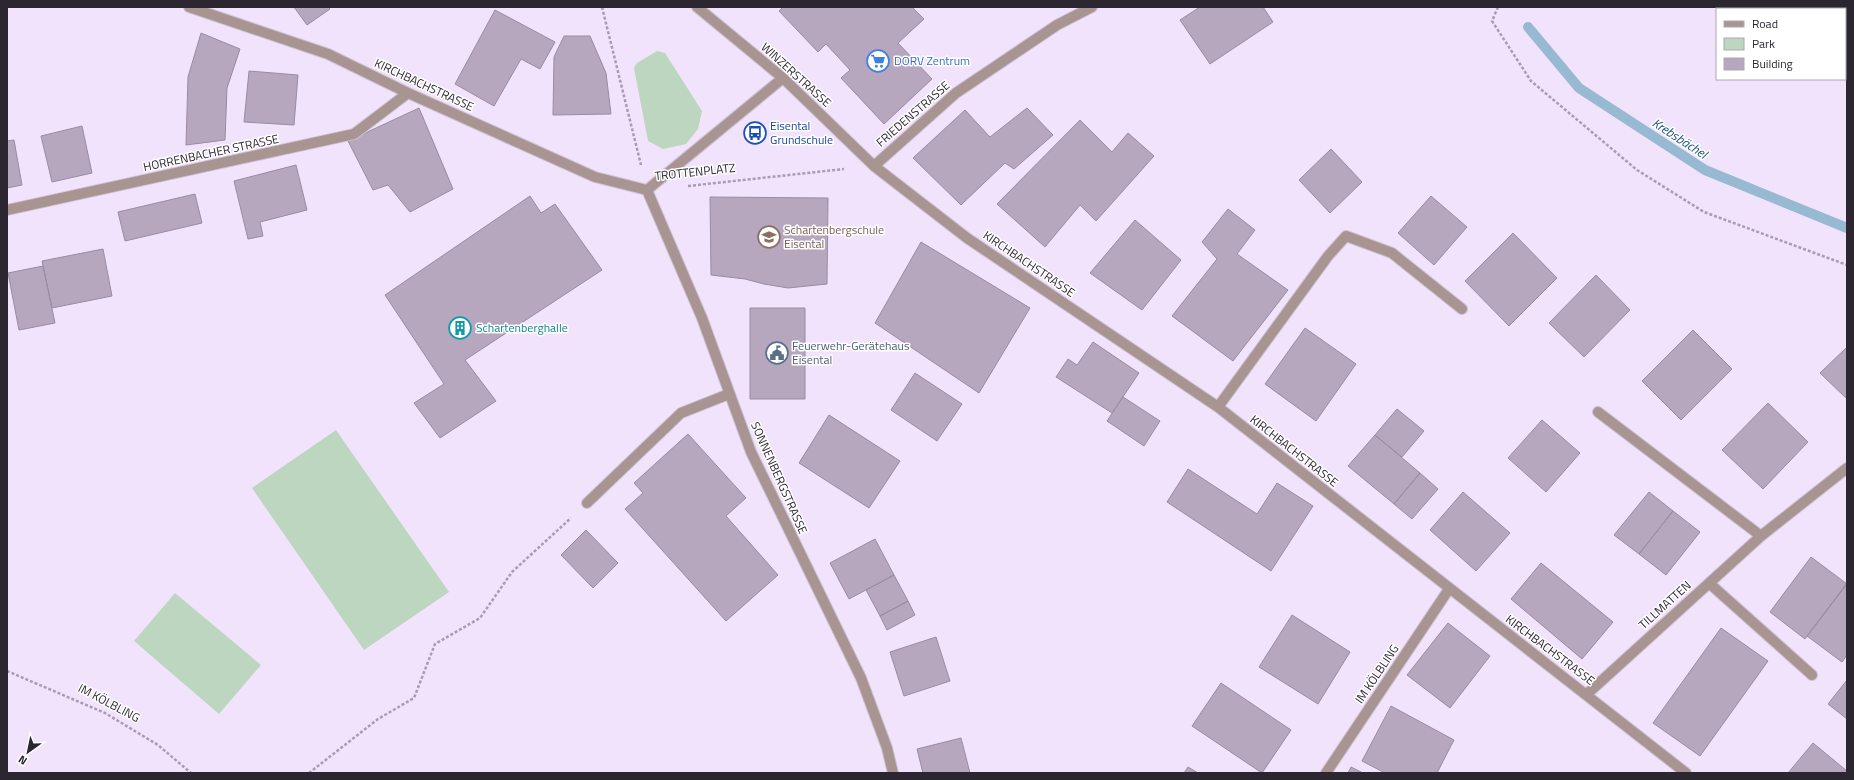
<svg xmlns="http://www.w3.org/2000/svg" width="1854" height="780" font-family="'Titillium Web',sans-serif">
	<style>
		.green { fill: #bdd6bf }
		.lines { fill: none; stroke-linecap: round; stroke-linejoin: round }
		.stream { stroke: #98b9d2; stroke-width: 10 }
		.building { fill: #b6a7bf; stroke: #998ba2 }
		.minor-casing { stroke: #cec1d7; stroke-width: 12 }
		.path { stroke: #a89cb0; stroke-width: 2.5; stroke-dasharray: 3 2; stroke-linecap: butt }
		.minor { stroke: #a89592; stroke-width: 10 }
		.labels { text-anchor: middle; stroke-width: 3; stroke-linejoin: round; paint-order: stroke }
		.shop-label { font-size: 12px; fill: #366cbe; stroke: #fff; text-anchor: start }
		.street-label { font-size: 12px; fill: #2c2630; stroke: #fff }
		.transit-label { font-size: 12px; fill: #164399; stroke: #fff; text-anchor: start }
		.education-label { font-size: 12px; fill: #785e54; stroke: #fff; text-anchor: start }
		.culture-label { font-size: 12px; fill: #0d838f; stroke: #fff; text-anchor: start }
		.service-label { font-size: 12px; fill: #4e5e75; stroke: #fff; text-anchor: start }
		.water-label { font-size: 13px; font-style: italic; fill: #205779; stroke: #fff }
	</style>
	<rect width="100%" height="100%" fill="#f2e3fc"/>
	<!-- green -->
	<path class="green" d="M657,51L665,53L702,111L698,129L686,144L663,149L648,141L634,68L637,63Z
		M336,430L449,592L364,650L252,488Z
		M175,593L261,665L219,714L134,641Z"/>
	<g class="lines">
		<!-- stream -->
		<path class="stream" d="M1528,27L1579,88L1705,170L1847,228"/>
	</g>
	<!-- building -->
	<path class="building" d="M294,7H328L330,9L307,25Z
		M783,7H912L924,19L898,43L932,79L884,124L841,78L850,70L826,44L818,52L779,11Z
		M1200,7H1263L1273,22L1210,64L1180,20Z
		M495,10L555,42L540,69L521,59L494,106L455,84Z
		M201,33L240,49L227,88L225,140L186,145L188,77Z
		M564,36H590L606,73L611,114L553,115L554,57Z
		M249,71L298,75L294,125L244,122Z
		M419,108L453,189L410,212L388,185L373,190L348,141Z
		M1027,108L1053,135L1014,169L1005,163L961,205L913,158L965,110L990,137Z
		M1080,120L1112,152L1128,133L1154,156L1096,221L1080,205L1045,247L997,204Z
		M82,126L92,173L52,182L41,136Z
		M14,140L22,185L7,188V141Z
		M1331,149L1362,182L1330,213L1299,180Z
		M296,165L307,210L260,222L263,236L248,239L234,181Z
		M195,194L202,223L125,241L118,212Z
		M530,196L541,213L555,204L602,270L465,360L496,401L440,438L414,403L444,384L385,295Z
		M1431,196L1467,227L1434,265L1398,233Z
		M710,197L828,198L827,284L788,288L764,284L745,279L711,275Z
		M1228,209L1255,230L1237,254L1288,290L1233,361L1172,316L1217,259L1202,242Z
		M1135,220L1181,260L1142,310L1090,273Z
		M1513,233L1557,278L1509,326L1465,281Z
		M921,242L1030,308L979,393L875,323Z
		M103,249L112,296L52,308L42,261Z
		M43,266L55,323L19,330L8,273Z
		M1596,275L1630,310L1584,357L1549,323Z
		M750,308H805V399H750Z
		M1305,328L1356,364L1316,421L1265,384Z
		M1693,330L1732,369L1681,420L1642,381Z
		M1093,342L1139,373L1112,413L1056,377L1068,359L1077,365Z
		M1847,347V399L1820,373Z
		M915,373L962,404L937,441L891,410Z
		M1123,397L1160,421L1144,446L1107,421Z
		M1768,403L1808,442L1763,489L1722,450Z
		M1397,409L1424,431L1402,457L1375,435Z
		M829,415L900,461L869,508L799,463Z
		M1542,420L1580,453L1546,492L1508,458Z
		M688,434L746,498L726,516L778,575L726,621L625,509L643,493L634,483Z
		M1375,435L1420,473L1394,504L1348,466Z
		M1188,469L1257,514L1277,483L1313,506L1271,571L1167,502Z
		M1420,473L1438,489L1412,519L1394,504Z
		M1463,492L1510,533L1476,571L1430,530Z
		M1649,492L1673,511L1639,554L1614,535Z
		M1673,511L1700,532L1666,575L1639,554Z
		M586,530L618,563L593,588L561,555Z
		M875,539L894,575L849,599L830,563Z
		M1811,557L1847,584L1805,639L1770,612Z
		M1541,563L1613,622L1582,659L1511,599Z
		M894,575L908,601L880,616L866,590Z
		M1847,583V655L1842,662L1807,636Z
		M908,601L915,615L887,630L880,616Z
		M1292,615L1350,652L1318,704L1259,667Z
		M1448,623L1490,656L1450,708L1407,675Z
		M1721,628L1768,661L1700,756L1653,723Z
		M936,637L950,681L904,696L890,652Z
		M1847,680V719L1828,704Z
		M1221,683L1291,730L1262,773L1192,726Z
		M1391,706L1454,740L1437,773H1385L1362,761Z
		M961,738L970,773H923L917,749Z
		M1813,743L1847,771V773H1788Z
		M1188,767L1198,773H1184Z
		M1351,767L1363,773H1348Z"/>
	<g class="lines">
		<!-- minor casing -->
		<g class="minor-casing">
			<path id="minor" d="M189,7L328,54L408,93L595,177L647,190
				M697,7L783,78L874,166L967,238L1218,407L1686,773
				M874,166L956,93L1057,25L1092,7
				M647,190L702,318L751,452L861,678L887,748L893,773
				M647,190L783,78
				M7,210L354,134L408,93
				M1218,407L1328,256L1346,236L1392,253L1462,309
				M1598,412L1761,536
				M587,503L681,413L729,394
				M1709,583L1812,675
				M1587,694L1761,536L1847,468
				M1326,773L1449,589"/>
		</g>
		<!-- path -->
		<path class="path" d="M602,7L641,165
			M1498,7L1492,21L1531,81L1637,170L1704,212L1847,265
			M688,186L844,169
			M7,671L105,713L158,745L191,773
			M309,773L378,719L414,698L435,644L480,618L512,572L571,518"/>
		<!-- minor -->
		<use href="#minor" class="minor"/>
	</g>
	<!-- icons -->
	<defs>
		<g id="supermarket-ring" transform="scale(1.15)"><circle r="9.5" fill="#fff" stroke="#3f7fe0" stroke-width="1.5"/><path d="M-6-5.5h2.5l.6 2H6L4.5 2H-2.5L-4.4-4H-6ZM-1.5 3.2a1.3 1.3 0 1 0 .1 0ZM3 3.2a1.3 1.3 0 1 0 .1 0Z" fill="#3f7fe0"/></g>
		<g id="bus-ring" transform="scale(1.15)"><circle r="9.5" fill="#fff" stroke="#1a4fb4" stroke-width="1.5"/><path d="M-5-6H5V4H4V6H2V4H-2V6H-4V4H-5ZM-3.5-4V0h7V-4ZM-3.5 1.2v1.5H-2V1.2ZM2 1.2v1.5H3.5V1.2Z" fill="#1a4fb4"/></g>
		<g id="school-ring" transform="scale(1.15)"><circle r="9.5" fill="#fff" stroke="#8d6e63" stroke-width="1.5"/><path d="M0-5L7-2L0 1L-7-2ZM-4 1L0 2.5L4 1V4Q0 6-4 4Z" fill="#8d6e63"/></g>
		<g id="building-ring" transform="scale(1.15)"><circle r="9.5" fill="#fff" stroke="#0f9aa8" stroke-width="1.5"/><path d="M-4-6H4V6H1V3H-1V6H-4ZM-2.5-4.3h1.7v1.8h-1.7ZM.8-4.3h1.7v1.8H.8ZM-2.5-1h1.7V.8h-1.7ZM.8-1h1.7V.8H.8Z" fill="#0f9aa8"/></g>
		<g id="civic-ring" transform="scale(1.15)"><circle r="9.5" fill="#fff" stroke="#5c6f8a" stroke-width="1.5"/><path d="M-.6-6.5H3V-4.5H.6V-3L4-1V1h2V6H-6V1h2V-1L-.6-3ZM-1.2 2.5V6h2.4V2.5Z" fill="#5c6f8a"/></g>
	</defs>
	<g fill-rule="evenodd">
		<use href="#supermarket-ring" x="878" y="61"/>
		<use href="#bus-ring" x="755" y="133"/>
		<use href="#school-ring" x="769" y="237"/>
		<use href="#building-ring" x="460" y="328"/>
		<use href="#civic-ring" x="777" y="353"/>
	</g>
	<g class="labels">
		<!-- shop labels -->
		<g class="shop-label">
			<text x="894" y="65">DORV Zentrum</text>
		</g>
		<!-- street labels -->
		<g class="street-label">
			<text transform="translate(796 75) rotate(42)" y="4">WINZERSTRASSE</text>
			<text transform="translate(424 85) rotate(25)" y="4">KIRCHBACHSTRASSE</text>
			<text transform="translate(913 114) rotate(-41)" y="4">FRIEDENSTRASSE</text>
			<text transform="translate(211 153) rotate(-12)" y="4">HORRENBACHER STRASSE</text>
			<text transform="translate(695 172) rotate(-6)" y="4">TROTTENPLATZ</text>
			<text transform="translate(1029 264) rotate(34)" y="4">KIRCHBACHSTRASSE</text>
			<text transform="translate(1294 451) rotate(38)" y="4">KIRCHBACHSTRASSE</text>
			<text transform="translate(779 478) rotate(66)" y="4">SONNENBERGSTRASSE</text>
			<text transform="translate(1665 605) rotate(-42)" y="4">TILLMATTEN</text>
			<text transform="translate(1550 650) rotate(37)" y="4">KIRCHBACHSTRASSE</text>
			<text transform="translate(1377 674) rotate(-56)" y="4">IM KÖLBLING</text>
			<text transform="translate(109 703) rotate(28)" y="4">IM KÖLBLING</text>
		</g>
		<!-- transit labels -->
		<g class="transit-label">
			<text x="770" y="130">Eisental<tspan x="770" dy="14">Grundschule</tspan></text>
		</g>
		<!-- education labels -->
		<g class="education-label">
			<text x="784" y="234">Schartenbergschule<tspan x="784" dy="14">Eisental</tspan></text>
		</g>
		<!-- culture labels -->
		<g class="culture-label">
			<text x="476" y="332">Schartenberghalle</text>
		</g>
		<!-- service labels -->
		<g class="service-label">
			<text x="792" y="350">Feuerwehr-Gerätehaus<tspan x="792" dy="14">Eisental</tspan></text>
		</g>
		<!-- water labels -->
		<g class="water-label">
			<text transform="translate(1680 138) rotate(33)" y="5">Krebsbächel</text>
		</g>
	</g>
	<!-- border -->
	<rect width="1854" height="780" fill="none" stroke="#2c2630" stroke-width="16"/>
	<!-- legend -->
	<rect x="1716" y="8" width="130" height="72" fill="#ffffff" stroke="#aba8ac"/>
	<rect x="1724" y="21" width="20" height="6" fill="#a89592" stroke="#aba8ac"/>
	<text x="1752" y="28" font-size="12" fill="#2c2630">Road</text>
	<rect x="1724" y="38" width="20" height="12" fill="#bdd6bf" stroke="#aba8ac"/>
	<text x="1752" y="48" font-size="12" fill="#2c2630">Park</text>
	<rect x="1724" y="58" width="20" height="12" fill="#b6a7bf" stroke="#aba8ac"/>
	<text x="1752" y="68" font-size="12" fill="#2c2630">Building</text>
	<!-- north arrow -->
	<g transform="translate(28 752) rotate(213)" stroke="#ffffff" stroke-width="3" paint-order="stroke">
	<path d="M0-3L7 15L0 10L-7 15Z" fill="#2c2630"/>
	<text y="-6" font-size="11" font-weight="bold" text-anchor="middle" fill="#2c2630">N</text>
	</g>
</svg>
